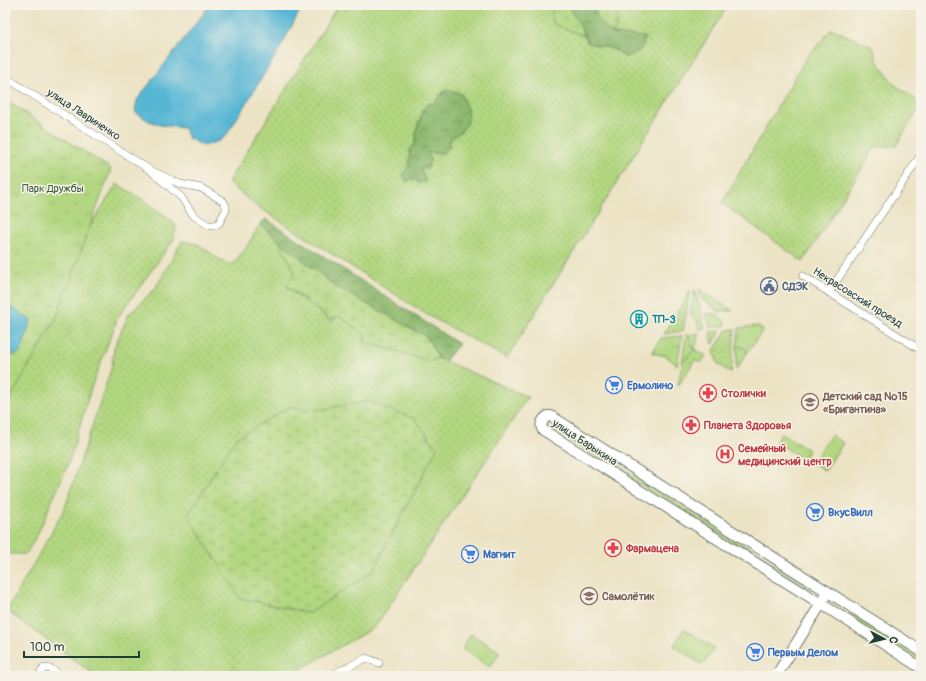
<svg xmlns="http://www.w3.org/2000/svg" width="926" height="681" font-family="Pangolin,sans-serif">
	<style>
		.grass { fill: url(#grass-dots); stroke: #688a5a; fill-rule: evenodd }
		.forest { fill: url(#forest-crowns); stroke: #567a51 }
		.wetland { fill: url(#wetland-marsh); stroke: #688a5a }
		.park { fill: url(#park-tufts); stroke: #688a5a }
		.garden { fill: #b2d780; stroke: #688a5a }
		.water { fill: #56b6d4; stroke: #3a7a84 }
		.lines { fill: none; stroke-linecap: round; stroke-linejoin: round }
		.street-casing { stroke: #677766; stroke-width: 8 }
		.secondary-casing { stroke: #677766; stroke-width: 12 }
		.street { stroke: #fff; stroke-width: 7 }
		.secondary { stroke: #fff; stroke-width: 10 }
		.labels { text-anchor: middle; stroke-width: 3; stroke-linejoin: round; paint-order: stroke }
		.street-label { font-size: 11px; fill: #1f3d34; stroke: #f7f3e8 }
		.park-label { font-size: 11px; fill: #3c5c43; stroke: #f7f3e8 }
		.service-label { font-size: 11px; font-weight: bold; fill: #4e5e75; stroke: #f7f3e8; text-anchor: start }
		.culture-label { font-size: 11px; font-weight: bold; fill: #0d838f; stroke: #f7f3e8; text-anchor: start }
		.shop-label { font-size: 11px; font-weight: bold; fill: #366cbe; stroke: #f7f3e8; text-anchor: start }
		.health-label { font-size: 11px; font-weight: bold; fill: #be3a42; stroke: #f7f3e8; text-anchor: start }
		.education-label { font-size: 11px; font-weight: bold; fill: #785e54; stroke: #f7f3e8; text-anchor: start }
	</style>
	<defs>
		<pattern id="grass-dots" width="8" height="8" patternUnits="userSpaceOnUse"><rect width="8" height="8" fill="#b2d780"/><path d="M2 2h.1M6 6h.1" fill="none" stroke="#99b96f" stroke-width="1.8" stroke-linecap="round"/></pattern>
		<pattern id="forest-crowns" width="20" height="18" patternUnits="userSpaceOnUse"><rect width="20" height="18" fill="#8db86e"/><path d="M2 6a3 3 0 1 1 6 0M12 15a3 3 0 1 1 6 0" fill="none" stroke="#73975b"/></pattern>
		<pattern id="wetland-marsh" width="20" height="14" patternUnits="userSpaceOnUse"><rect width="20" height="14" fill="#b2d780"/><path d="M1 5h8M5 5V1M11 12h8M15 12V8" fill="none" stroke="#99b96f"/></pattern>
		<pattern id="park-tufts" width="24" height="20" patternUnits="userSpaceOnUse"><rect width="24" height="20" fill="#b2d780"/><path d="M3 7l-1-3M5 7V3M7 7l1-3M15 17l-1-3M17 17v-4M19 17l1-3" fill="none" stroke="#99b96f"/></pattern>
	</defs>
	<rect width="100%" height="100%" fill="#f7f3e8"/>
	<filter id="ink" filterUnits="userSpaceOnUse"><feTurbulence type="fractalNoise" baseFrequency=".025" numOctaves="2"/><feDisplacementMap in="SourceGraphic" scale="8" xChannelSelector="R" yChannelSelector="G"/><feConvolveMatrix kernelMatrix="1 2 1 2 8 2 1 2 1" color-interpolation-filters="sRGB"/></filter>
	<filter id="wash" filterUnits="userSpaceOnUse"><feTurbulence type="fractalNoise" baseFrequency=".012" numOctaves="4" result="noise"/><feDisplacementMap in="SourceGraphic" scale="16" xChannelSelector="R" yChannelSelector="G"/><feGaussianBlur stdDeviation="0.9" result="paint"/><feColorMatrix in="noise" values="0 0 0 0 0 0 0 0 0 0 0 0 0 0 0 0 0 1.4 0 .05"/><feComposite in="paint" operator="in"/></filter>
	<g filter="url(#wash)">
		<rect width="100%" height="100%" fill="#ece3c4"/>
		<!-- grass -->
		<path class="grass" d="M338,5H554L552,8C563,22 566,31 584,36L588,43L611,48L625,57L639,51L645,38L613,34L618,20L613,5H728L507,358L431,317L255,205L228,182ZM445,90L462,130L450,140L449,147L428,153L420,168L424,175L403,173L409,167L410,150C420,139 414,138 417,127C419,121 421,117 422,111L434,103Z
			M832,29L873,47L877,61L895,85L915,99L919,108L896,146L875,147L803,262L722,203L806,58Z
			M117,184L142,199L176,225L174,239L118,317L91,388L69,462L39,531L26,554H5V358Z
			M260,224L279,241L295,272L287,287L332,322L340,315L365,335L430,361L438,358L528,397L375,627L288,676H96L7,611L65,508L112,366L114,348L129,314L155,289L182,241L198,244L219,259L231,266L246,248Z
			M699,289L733,311H718L702,299Z
			M695,290L705,328L699,329L697,320L690,315Z
			M690,292L683,331L664,334Z
			M735,329L731,373L718,364L714,350L727,330Z
			M721,331L713,344L710,332Z
			M737,346L746,348L747,353L736,370Z
			M695,349L706,356L701,363L695,360L678,386L682,363Z
			M557,426L812,589L810,592L554,430Z
			M850,613L921,659V664L848,617Z"/>
		<!-- forest -->
		<path class="forest" d="M573,5H592L597,16L613,34L645,37C643,51 637,53 625,57L611,48L588,43L580,25L571,12Z
			M445,90L453,91L461,94L467,108L468,123L462,130L450,140L449,147L444,153H428L430,160L428,168H420L426,182L418,183L414,179L406,181L403,173L409,167L410,150L415,144L417,127L421,120L422,111L426,105L434,103Z
			M266,219L459,344L445,361L438,358L427,337L336,287L279,241L260,224Z"/>
		<!-- wetland -->
		<path class="wetland" d="M554,5H573L571,12L580,25L584,36L554,24L551,16Z
			M592,5H613L618,20L613,34L601,23Z
			M279,241L336,287L427,337L438,358L430,361L364,342L365,335L340,316L330,320L287,286L295,272Z
			M368,401L415,419L437,448L373,571L309,613L240,598L188,515L235,439L289,407L318,410Z"/>
		<!-- park -->
		<path class="park" d="M5,100L111,169L56,319L5,408Z
			M757,326L763,330L747,353L746,348L737,346L739,328Z
			M686,335H688L694,350L682,363Z
			M682,336L677,365L666,356L652,353L661,338Z
			M781,433L809,450L803,459L776,442Z
			M831,435L843,443L825,471L813,463Z"/>
		<!-- garden -->
		<path class="garden" d="M706,313L717,314L726,323L724,326L710,327Z
			M699,333L695,349L694,350L688,335Z
			M684,629L714,648L703,665L674,646Z
			M471,634L500,652L490,667L462,649Z"/>
		<!-- water -->
		<path class="water" d="M210,5H303L279,50L226,136L219,141L204,146L188,138L184,128L160,125L149,121L135,112L137,100Z
			M5,303L31,320L21,352L5,358Z"/>
	</g>
	<g filter="url(#ink)">
		<g class="lines">
			<!-- street casing -->
			<g class="street-casing">
				<path id="street" d="M5,77L150,170L180,184L201,188L223,201L226,206V210L219,223L213,226L208,225L194,216L181,197L150,170
					M803,276L921,350
					M829,292L921,155
					M38,676L44,668L51,669L62,676
					M330,676L366,658L379,663"/>
			</g>
			<!-- secondary casing -->
			<g class="secondary-casing">
				<path id="secondary" d="M921,651L551,416H548C543,419 539,425 543,430L834,612L921,668
					M776,676L824,599"/>
			</g>
			<!-- street -->
			<use href="#street" class="street"/>
			<!-- secondary -->
			<use href="#secondary" class="secondary"/>
		</g>
	</g>
	<!-- icons -->
	<defs>
		<g id="civic-ring" transform="scale(0.9)"><circle r="9.5" fill="#f7f3e8" stroke="#5c6f8a" stroke-width="1.5"/><path d="M-.6-6.5H3V-4.5H.6V-3L4-1V1h2V6H-6V1h2V-1L-.6-3ZM-1.2 2.5V6h2.4V2.5Z" fill="#5c6f8a"/></g>
		<g id="building-ring" transform="scale(0.9)"><circle r="9.5" fill="#f7f3e8" stroke="#0f9aa8" stroke-width="1.5"/><path d="M-4-6H4V6H1V3H-1V6H-4ZM-2.5-4.3h1.7v1.8h-1.7ZM.8-4.3h1.7v1.8H.8ZM-2.5-1h1.7V.8h-1.7ZM.8-1h1.7V.8H.8Z" fill="#0f9aa8"/></g>
		<g id="supermarket-ring" transform="scale(0.9)"><circle r="9.5" fill="#f7f3e8" stroke="#3f7fe0" stroke-width="1.5"/><path d="M-6-5.5h2.5l.6 2H6L4.5 2H-2.5L-4.4-4H-6ZM-1.5 3.2a1.3 1.3 0 1 0 .1 0ZM3 3.2a1.3 1.3 0 1 0 .1 0Z" fill="#3f7fe0"/></g>
		<g id="pharmacy-ring" transform="scale(0.9)"><circle r="9.5" fill="#f7f3e8" stroke="#e0444e" stroke-width="1.5"/><path d="M-2-6h4v4h4v4h-4v4h-4v-4h-4v-4h4Z" fill="#e0444e"/></g>
		<g id="school-ring" transform="scale(0.9)"><circle r="9.5" fill="#f7f3e8" stroke="#8d6e63" stroke-width="1.5"/><path d="M0-5L7-2L0 1L-7-2ZM-4 1L0 2.5L4 1V4Q0 6-4 4Z" fill="#8d6e63"/></g>
		<g id="hospital-ring" transform="scale(0.9)"><circle r="9.5" fill="#f7f3e8" stroke="#e0444e" stroke-width="1.5"/><path d="M-5-5h3v3.5h4V-5h3V5h-3V1.5h-4V5h-3Z" fill="#e0444e"/></g>
	</defs>
	<g fill-rule="evenodd">
		<use href="#civic-ring" x="769" y="286"/>
		<use href="#building-ring" x="639" y="319"/>
		<use href="#supermarket-ring" x="614" y="385"/>
		<use href="#pharmacy-ring" x="708" y="393"/>
		<use href="#school-ring" x="810" y="402"/>
		<use href="#pharmacy-ring" x="691" y="425"/>
		<use href="#hospital-ring" x="725" y="454"/>
		<use href="#supermarket-ring" x="815" y="512"/>
		<use href="#pharmacy-ring" x="613" y="548"/>
		<use href="#supermarket-ring" x="470" y="554"/>
		<use href="#school-ring" x="589" y="596"/>
		<use href="#supermarket-ring" x="755" y="652"/>
	</g>
	<g class="labels">
		<!-- street labels -->
		<g class="street-label">
			<text transform="translate(84 114) rotate(33)" y="4">улица Лавриненко</text>
			<text transform="translate(858 297) rotate(32)" y="4">Некрасовский проезд</text>
			<text transform="translate(585 442) rotate(33)" y="4">улица Барыкина</text>
		</g>
		<!-- park labels -->
		<g class="park-label">
			<text x="53" y="192">Парк Дружбы</text>
		</g>
		<!-- service labels -->
		<g class="service-label">
			<text x="782" y="290">СДЭК</text>
		</g>
		<!-- culture labels -->
		<g class="culture-label">
			<text x="652" y="323">ТП-3</text>
		</g>
		<!-- shop labels -->
		<g class="shop-label">
			<text x="627" y="389">Ермолино</text>
			<text x="828" y="516">ВкусВилл</text>
			<text x="483" y="558">Магнит</text>
			<text x="768" y="656">Первым Делом</text>
		</g>
		<!-- health labels -->
		<g class="health-label">
			<text x="721" y="397">Столички</text>
			<text x="704" y="429">Планета Здоровья</text>
			<text x="738" y="452">Семейный<tspan x="738" dy="13">медицинский центр</tspan></text>
			<text x="626" y="552">Фармацена</text>
		</g>
		<!-- education labels -->
		<g class="education-label">
			<text x="823" y="400">Детский сад №15<tspan x="823" dy="13">«Бригантина»</tspan></text>
			<text x="602" y="600">Самолётик</text>
		</g>
	</g>
	<!-- margin -->
	<rect width="926" height="681" fill="none" stroke="#f7f3e8" stroke-width="20"/>
	<!-- north arrow -->
	<g transform="translate(884 639) rotate(97)" stroke="#f7f3e8" stroke-width="3" paint-order="stroke">
	<path d="M0-3L7 15L0 10L-7 15Z" fill="#1f3d34"/>
	<text y="-6" font-size="11" font-weight="bold" text-anchor="middle" fill="#1f3d34">С</text>
	</g>
	<!-- scale -->
	<path d="M24 651v6h115v-6" fill="none" stroke="#1f3d34" stroke-width="2"/>
	<text x="30" y="651" font-size="12" fill="#1f3d34" stroke="#f7f3e8" stroke-width="3" paint-order="stroke">100 m</text>
</svg>
